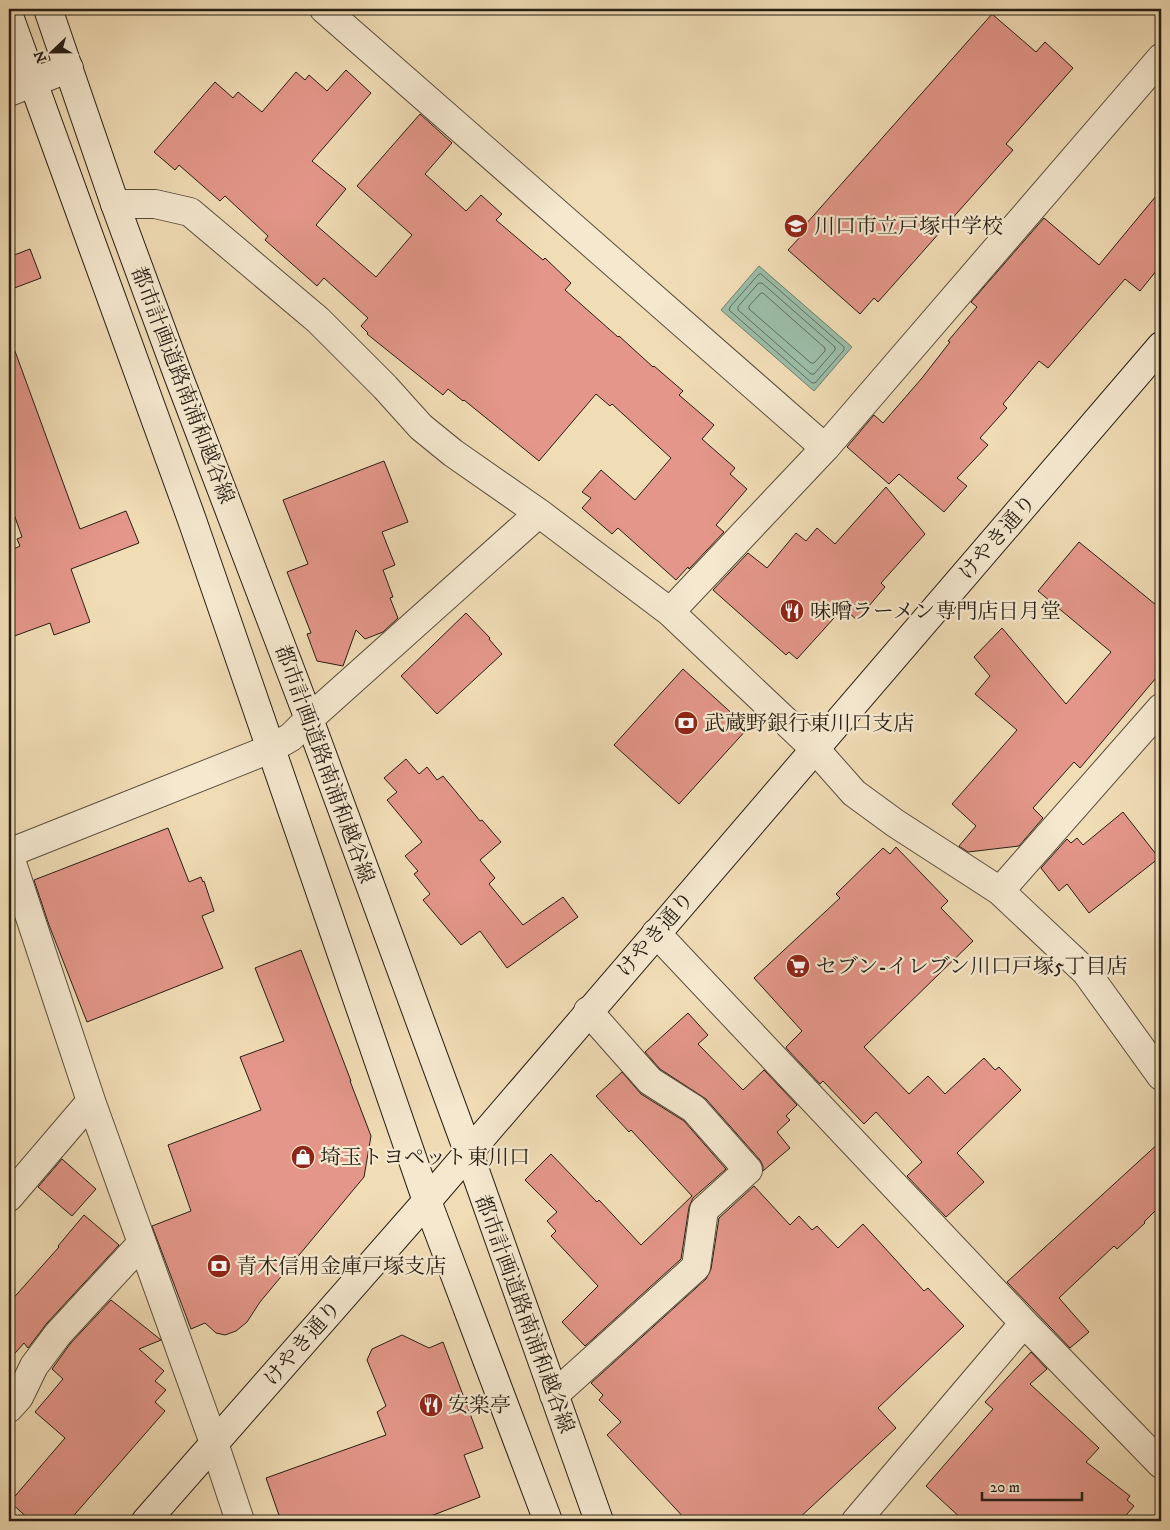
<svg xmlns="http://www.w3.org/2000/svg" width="1170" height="1530" font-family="'IM FELL DW Pica','Noto Serif JP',serif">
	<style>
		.water { fill: #9bbca7; stroke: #6c7d6c }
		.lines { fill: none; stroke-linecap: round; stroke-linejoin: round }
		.shore { stroke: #606d5e; stroke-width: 1 }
		.building { fill: #e39689; stroke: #261e14 }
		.street-casing { stroke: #584e3c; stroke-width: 30 }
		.secondary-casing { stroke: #261e14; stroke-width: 30 }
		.street { stroke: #f5e8cf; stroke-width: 28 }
		.secondary { stroke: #f5e8cf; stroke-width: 28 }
		.labels { text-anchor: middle; stroke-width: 4.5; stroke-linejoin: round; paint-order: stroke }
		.poi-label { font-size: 21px; fill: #261e14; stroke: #f5e8cf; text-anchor: start }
		.street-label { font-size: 21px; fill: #261e14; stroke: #f5e8cf }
	</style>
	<rect width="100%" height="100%" fill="#f0dcb5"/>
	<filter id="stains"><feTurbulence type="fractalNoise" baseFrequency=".004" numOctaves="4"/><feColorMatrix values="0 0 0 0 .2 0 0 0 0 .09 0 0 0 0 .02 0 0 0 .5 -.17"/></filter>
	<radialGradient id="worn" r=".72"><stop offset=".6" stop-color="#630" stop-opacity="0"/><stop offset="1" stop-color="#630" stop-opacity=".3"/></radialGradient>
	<!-- water -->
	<path class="water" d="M759,266L852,347L814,391L721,310Z"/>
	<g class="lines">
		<!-- shore -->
		<path class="shore" d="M761,274L844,347V350L815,383H812L729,310L730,307L758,275Z
			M759,283H762L835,347V350L814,374H811L738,310V307Z
			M763,293L825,348V351L814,363H811L749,309V306L760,294Z"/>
	</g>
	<!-- building -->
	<path class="building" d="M992,14L1036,52L1045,42L1073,68L1006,144L1013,150L878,302L874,298L860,314L788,250L802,235L798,233Z
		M346,70L371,93L312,161L346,189L316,225L376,277L412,235L357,186L420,114L452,143L425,174L466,211L481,195L502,214L496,220L543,260L545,258L571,283L565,290L618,337L619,336L653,367L654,366L683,391L679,395L714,425L702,439L735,468L730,474L747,489L716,525L724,532L689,569L688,567L676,580L618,528L612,534L582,508L591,498L582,492L601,470L635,500L671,458L612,404L610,406L596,394L539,461L464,400L463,401L448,389L443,395L367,334L368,333L361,326L368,318L324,278L317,286L265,240L268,236L225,196L220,201L179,165L175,170L154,152L215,82L233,98L238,92L262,112L296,72L305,80L309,75L327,91Z
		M1161,190V265L1140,291L1125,279L1048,368L1039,361L1003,404L1007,408L980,438L988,445L957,478L967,486L944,512L899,474L889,484L847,447L874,415L883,423L922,378L950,342L948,341L977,307L971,302L1044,218L1099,265Z
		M30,249L41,278L9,290V257Z
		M12,343L80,529L126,511L139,543L71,569L90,622L54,635L50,623L9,638V551L20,546L17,539L22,537L9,500V344Z
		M384,461L408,522L382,532L395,565L383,570L393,597L390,598L398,618L383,632L365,639L356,630L343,666L317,661L307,634L311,633L287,572L308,564L283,500Z
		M886,487L925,534L881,583L885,587L857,620L843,608L797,659L789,652L786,655L713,590L748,553L767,568L796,533L806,541L817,528L835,544Z
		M1079,542L1161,609V672L1080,768L1074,762L1033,808L1043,818L1019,846L968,852L959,846L976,826L952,804L1017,730L975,694L990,676L974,657L1002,628L1066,704L1111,652L1038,591Z
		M466,613L490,638L489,639L502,654L437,714L401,676Z
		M683,669L748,728L679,804L614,745Z
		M406,759L419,774L427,767L437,780L443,776L480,821L482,820L501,842L480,860L495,878L489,884L523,925L563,897L578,917L507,968L480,931L461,945L423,900L430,894L414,874L418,871L405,856L422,842L387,800L397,792L384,778Z
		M1123,812L1159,858L1089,913L1067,884L1059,891L1041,868L1067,839L1071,843L1077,838L1083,845Z
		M168,828L189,882L201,877L203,882L204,881L214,911L202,916L223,968L87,1022L49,925L34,880Z
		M896,847L948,901L941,908L973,941L864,1047L909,1094L928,1076L945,1094L984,1058L995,1070L999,1067L1021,1090L957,1153L984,1182L946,1217L907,1176L922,1162L876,1112L864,1124L823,1081L820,1084L787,1049L786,1047L802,1031L754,978L840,898L836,894L883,848L890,854Z
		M301,950L351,1081H350L371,1136L364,1177L260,1302L247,1322L236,1331L225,1335L216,1333L205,1323L191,1329L152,1226L191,1211L168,1145L261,1110L240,1057L284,1041L255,968Z
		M688,1013L708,1035L698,1044L743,1090L764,1070L797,1105L786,1116L790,1120L777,1132L790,1148L763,1171V1166L760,1160L706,1099L660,1069L645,1052Z
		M622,1072L641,1094L684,1121L726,1169L693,1198L689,1207L681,1259L585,1346L562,1322L598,1286L551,1236L556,1231L547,1221L557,1212L525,1180L551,1154L597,1202L599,1200L641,1245L692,1196L631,1130L629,1132L596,1096Z
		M1161,1141V1205L1144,1222L1145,1223L1117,1249L1114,1246L1059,1298L1089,1332L1070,1348L1007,1282Z
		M62,1159L96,1189L72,1216L38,1187Z
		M754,1186L790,1225L799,1216L812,1230L817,1226L838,1248L863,1224L924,1291L928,1288L964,1326L878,1408L896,1428L796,1521H687L607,1435L621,1422L599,1400L603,1395L591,1383L706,1279L711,1269L719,1218Z
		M84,1215L119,1245L47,1323L28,1348L24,1343L9,1360V1303L59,1247L58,1246Z
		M111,1300L161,1340L139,1349L164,1371L155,1381L166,1390L155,1402L165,1411L69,1521H31L10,1502L65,1438L35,1412L63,1379L52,1369L70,1344Z
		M402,1335L429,1348L443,1342L483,1448L464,1455L480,1497L418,1521H281L266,1478L386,1435L377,1412L386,1406L367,1360L372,1349Z
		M1031,1352L1047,1369L1030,1384L1099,1448L1086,1462L1130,1496L1127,1500L1134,1506L1121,1521H964L926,1486L993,1409L985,1402Z"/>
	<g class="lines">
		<!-- street casing -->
		<g class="street-casing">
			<path id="street" d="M324,9L825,448
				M9,92L69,68
				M115,204H155L190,212L318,320L385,387L421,427L453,453L539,513L670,612L815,749L854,793L895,823L1000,891L1086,972L1161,1076
				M670,612L825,448L1161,58
				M9,853L270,749L291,737L309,719L539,513
				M9,854L91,1101L214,1443L240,1521
				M1000,891L1161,708
				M656,933L1024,1323L1161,1464
				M9,1197L91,1101
				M554,1395L696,1267L704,1210L748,1170L694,1109L650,1081L588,1011
				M9,1408L19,1397L34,1366L58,1334L142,1243
				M856,1521L1024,1323"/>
		</g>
		<!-- secondary casing -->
		<g class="secondary-casing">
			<path id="secondary" d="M48,9L115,204L178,375L309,719L468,1151L599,1521
				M9,16L192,520L427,1201L548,1521
				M146,1521L427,1201L1161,346"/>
		</g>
		<!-- street -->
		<use href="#street" class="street"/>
		<!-- secondary -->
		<use href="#secondary" class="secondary"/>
	</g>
	<!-- icons -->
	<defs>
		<g id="school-disc" transform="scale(1.25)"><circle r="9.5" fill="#8f2418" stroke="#f5e8cf"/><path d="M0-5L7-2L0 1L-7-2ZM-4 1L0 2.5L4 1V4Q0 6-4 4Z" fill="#fff"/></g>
		<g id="restaurant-disc" transform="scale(1.25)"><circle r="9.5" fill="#8f2418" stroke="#f5e8cf"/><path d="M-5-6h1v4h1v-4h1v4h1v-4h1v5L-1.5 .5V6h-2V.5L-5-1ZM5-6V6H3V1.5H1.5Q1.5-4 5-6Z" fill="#fff"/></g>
		<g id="bank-disc" transform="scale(1.25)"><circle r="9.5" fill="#8f2418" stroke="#f5e8cf"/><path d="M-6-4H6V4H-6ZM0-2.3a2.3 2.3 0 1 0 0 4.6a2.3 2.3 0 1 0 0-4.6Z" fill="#fff"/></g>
		<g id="supermarket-disc" transform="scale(1.25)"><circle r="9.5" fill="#8f2418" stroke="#f5e8cf"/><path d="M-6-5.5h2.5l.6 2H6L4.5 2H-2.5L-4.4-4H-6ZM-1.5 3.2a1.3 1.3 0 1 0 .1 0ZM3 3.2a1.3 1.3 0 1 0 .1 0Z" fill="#fff"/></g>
		<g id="shop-disc" transform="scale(1.25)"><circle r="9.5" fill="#8f2418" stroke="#f5e8cf"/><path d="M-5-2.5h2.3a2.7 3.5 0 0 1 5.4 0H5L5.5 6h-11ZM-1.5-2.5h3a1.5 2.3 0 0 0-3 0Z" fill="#fff"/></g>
	</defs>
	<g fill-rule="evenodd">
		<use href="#school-disc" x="796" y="226"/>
		<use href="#restaurant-disc" x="792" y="611"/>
		<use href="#bank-disc" x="686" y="723"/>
		<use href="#supermarket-disc" x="798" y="966"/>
		<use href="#shop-disc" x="303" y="1157"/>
		<use href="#bank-disc" x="219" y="1266"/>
		<use href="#restaurant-disc" x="431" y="1405"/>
	</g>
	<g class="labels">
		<!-- poi labels -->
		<g class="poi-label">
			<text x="814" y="233">川口市立戸塚中学校</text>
			<text x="810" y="618">味噌ラーメン専門店日月堂</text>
			<text x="704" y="730">武蔵野銀行東川口支店</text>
			<text x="816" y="973">セブン-イレブン川口戸塚5丁目店</text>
			<text x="320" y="1164">埼玉トヨペット東川口</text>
			<text x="236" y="1273">青木信用金庫戸塚支店</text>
			<text x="448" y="1412">安楽亭</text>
		</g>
		<!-- street labels -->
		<g class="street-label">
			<text transform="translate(183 385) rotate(69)" y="7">都市計画道路南浦和越谷線</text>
			<text transform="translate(997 537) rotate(-49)" y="7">けやき通り</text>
			<text transform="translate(325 764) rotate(70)" y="7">都市計画道路南浦和越谷線</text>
			<text transform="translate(655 934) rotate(-49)" y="7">けやき通り</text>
			<text transform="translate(525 1314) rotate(70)" y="7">都市計画道路南浦和越谷線</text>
			<text transform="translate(302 1343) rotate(-49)" y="7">けやき通り</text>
		</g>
	</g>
	<!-- margin -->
	<rect width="1170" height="1530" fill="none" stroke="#f0dcb5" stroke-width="30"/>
	<rect x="10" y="10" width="1150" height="1510" fill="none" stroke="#261e14" stroke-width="2.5"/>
	<rect x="15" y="15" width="1140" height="1500" fill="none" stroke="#261e14"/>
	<!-- north arrow -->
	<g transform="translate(52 52) rotate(248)" stroke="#f5e8cf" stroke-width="4" paint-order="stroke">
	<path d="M0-4L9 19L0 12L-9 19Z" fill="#261e14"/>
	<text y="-8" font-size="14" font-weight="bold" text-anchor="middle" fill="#261e14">N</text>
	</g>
	<!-- scale -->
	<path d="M982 1492v8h100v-8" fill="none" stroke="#261e14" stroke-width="2.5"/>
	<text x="990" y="1492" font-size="15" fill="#261e14" stroke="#f5e8cf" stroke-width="4" paint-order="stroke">20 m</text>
	<rect width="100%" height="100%" filter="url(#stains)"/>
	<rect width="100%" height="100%" fill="url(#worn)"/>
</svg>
